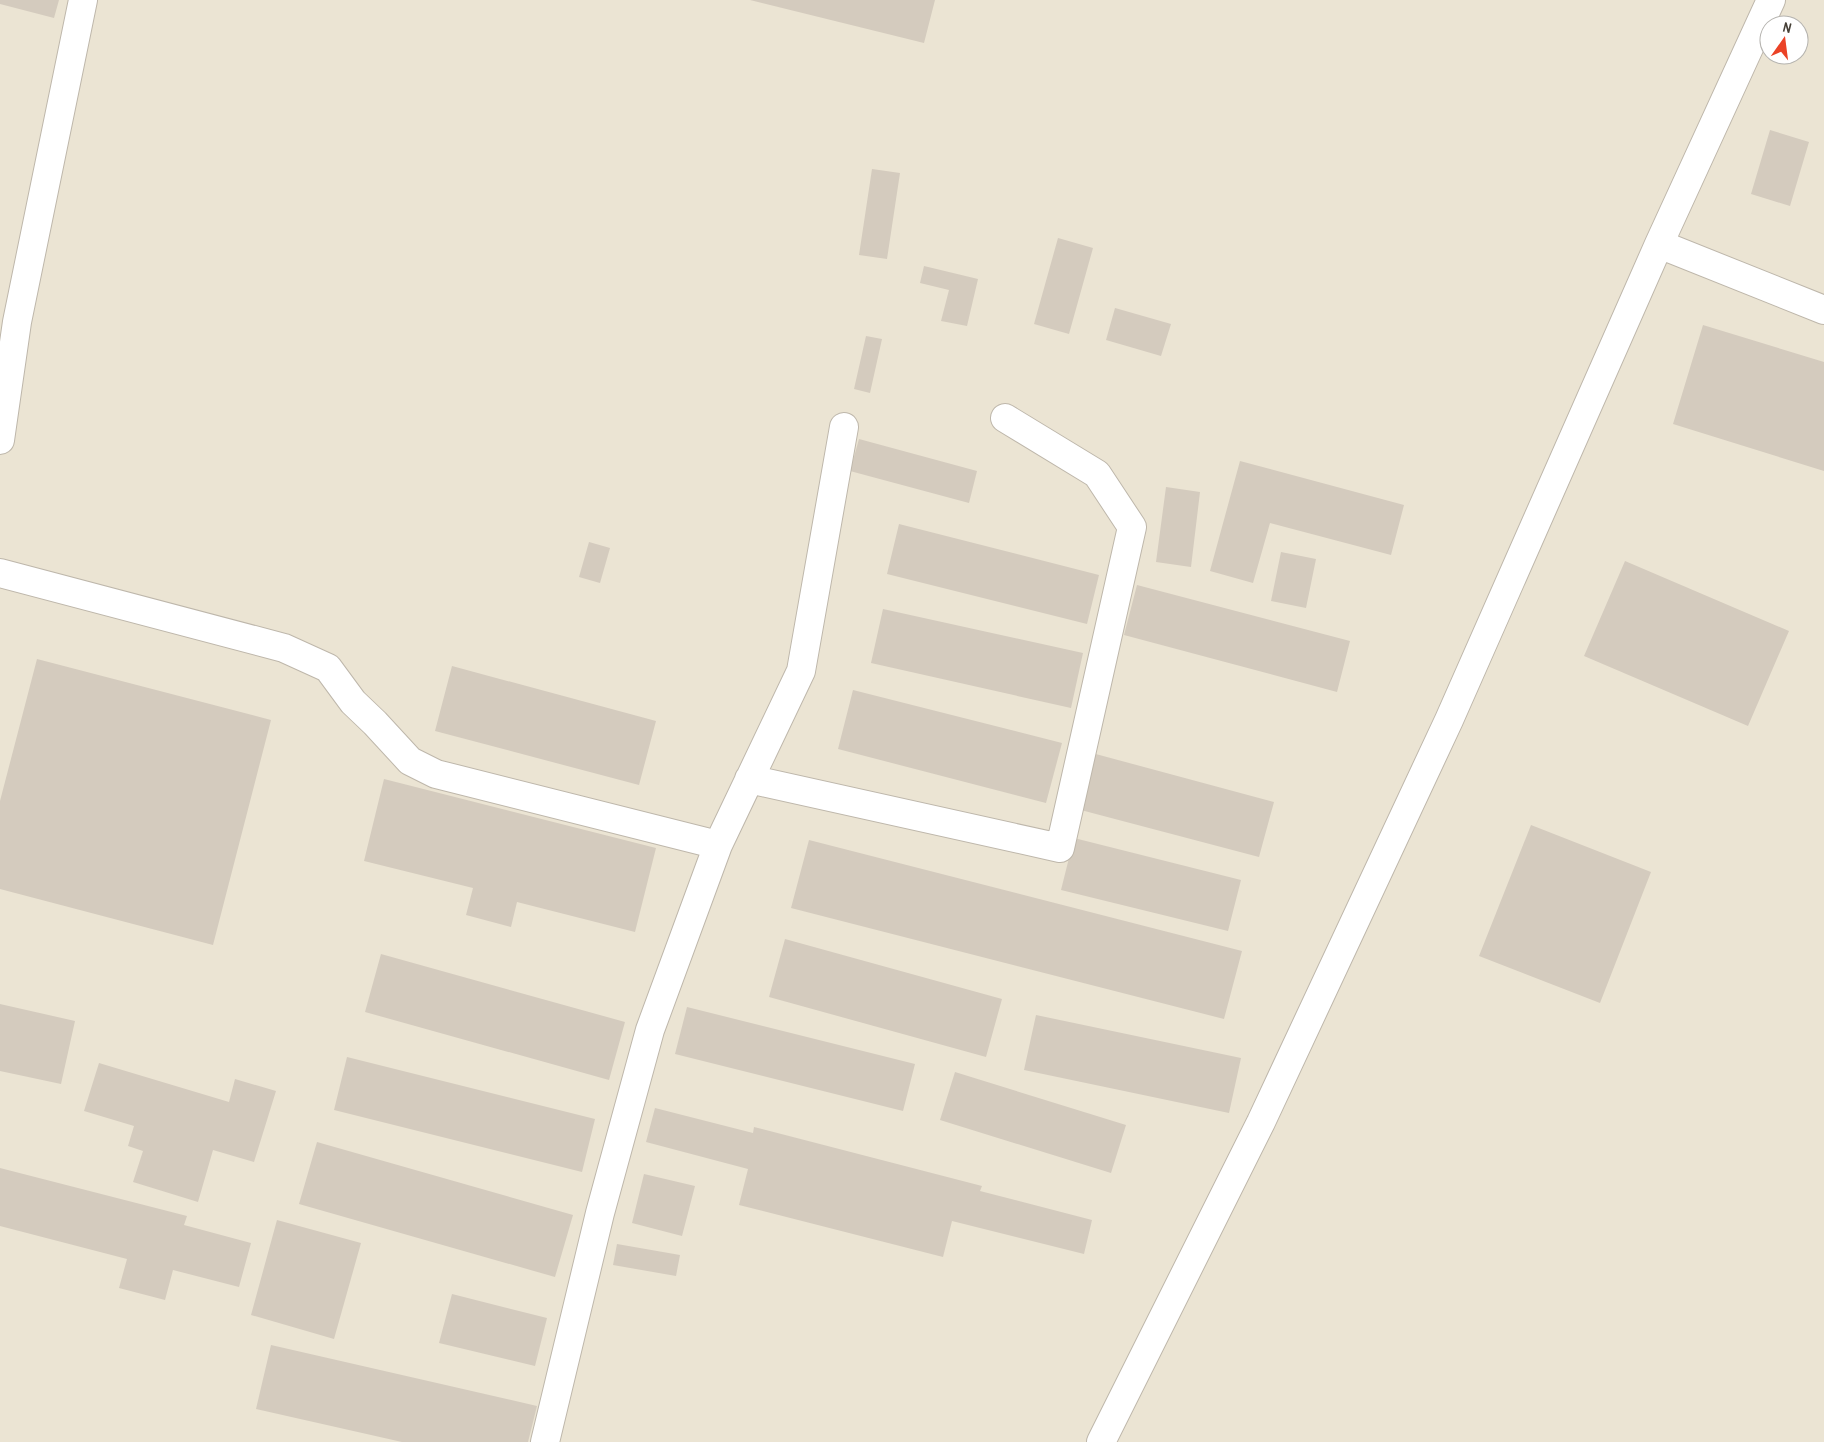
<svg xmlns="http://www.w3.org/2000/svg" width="1824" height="1442" font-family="'Archivo Narrow',sans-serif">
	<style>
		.education { fill: #ebe4d3; fill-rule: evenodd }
		.building { fill: #d4cbbe }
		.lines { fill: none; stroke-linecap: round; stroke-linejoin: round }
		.minor-casing { stroke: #beb7ab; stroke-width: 30 }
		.minor { stroke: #fff; stroke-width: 28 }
	</style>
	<rect width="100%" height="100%" fill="#f3efe8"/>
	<!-- education -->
	<path class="education" d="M0,0H1824V1442H0ZM1769,25H1799V55H1769Z"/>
	<!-- building -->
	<path class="building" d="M0,0H59L54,18L0,4Z
		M750,0H935L924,43Z
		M1770,130L1809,142L1790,206L1751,194Z
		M872,169L900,173L887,259L859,255Z
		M1058,238L1093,248L1069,334L1034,324Z
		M924,266L978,279L967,326L941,321L949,290L920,283Z
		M1115,308L1171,324L1161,356L1106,340Z
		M1703,325L1824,362V471L1673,424Z
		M866,336L882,339L870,393L854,389Z
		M859,439L977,471L969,503L850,471Z
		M1240,461L1404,505L1391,555L1270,523L1253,583L1210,571Z
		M1166,487L1200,492L1191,567L1156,562Z
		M899,524L1099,575L1087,624L887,574Z
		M589,542L610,548L600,583L579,577Z
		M1281,552L1316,559L1306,608L1271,601Z
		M1625,561L1789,631L1748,726L1584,656Z
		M1137,585L1350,641L1337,692L1124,635Z
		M883,609L1083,653L1071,708L871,663Z
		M37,659L271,720L213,945L0,889V801Z
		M452,666L656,721L639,785L435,731Z
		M853,690L1062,743L1046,803L838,749Z
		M1092,753L1274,802L1259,857L1077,809Z
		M384,779L656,848L635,932L517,902L511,927L466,915L473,888L364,861Z
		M1531,825L1651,872L1600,1003L1479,956Z
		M1074,838L1241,880L1228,931L1061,890Z
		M809,840L1242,951L1224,1019L791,908Z
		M785,939L1002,999L986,1057L769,997Z
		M381,954L625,1022L609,1080L365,1012Z
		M0,1004L75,1021L61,1084L0,1071Z
		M687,1007L915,1064L903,1111L675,1054Z
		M1036,1015L1241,1058L1229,1113L1024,1070Z
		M347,1057L595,1119L582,1172L334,1110Z
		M99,1063L229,1102L235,1079L276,1091L254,1162L213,1150L198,1202L133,1182L143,1151L128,1146L134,1126L84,1111Z
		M955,1072L1126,1125L1111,1173L940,1120Z
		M655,1108L753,1133L754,1127L982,1186L980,1191L1092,1220L1084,1254L952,1221L943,1257L739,1205L748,1169L646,1142Z
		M317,1142L573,1215L555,1277L299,1204Z
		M0,1168L187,1216L184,1225L251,1243L239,1287L173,1270L165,1300L119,1288L127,1259L0,1226Z
		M644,1174L695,1186L682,1236L632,1223Z
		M277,1220L361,1243L334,1339L251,1315Z
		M617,1244L680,1255L676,1276L613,1265Z
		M452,1294L547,1318L535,1366L439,1343Z
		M271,1345L537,1406L528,1442H402L256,1409Z"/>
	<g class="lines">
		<!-- minor casing -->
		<g class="minor-casing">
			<path id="minor" d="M1659,244L1824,310
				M0,440L17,322L83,0
				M0,573L284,648L328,668L353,702L375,723L410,761L436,774L718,845
				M749,779L1060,848L1132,527L1097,474L1005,418
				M545,1442L600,1213L650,1030L718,845L801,671L844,427
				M1101,1442L1261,1122L1449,720L1659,244L1771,0"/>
		</g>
		<!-- minor -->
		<use href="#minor" class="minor"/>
	</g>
	<!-- north arrow -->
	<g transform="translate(1784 40) rotate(14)"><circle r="24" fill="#ffffff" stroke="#b5b3af"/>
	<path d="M0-4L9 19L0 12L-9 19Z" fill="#eb4226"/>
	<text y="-8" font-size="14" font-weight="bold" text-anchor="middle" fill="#464037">N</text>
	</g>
</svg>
